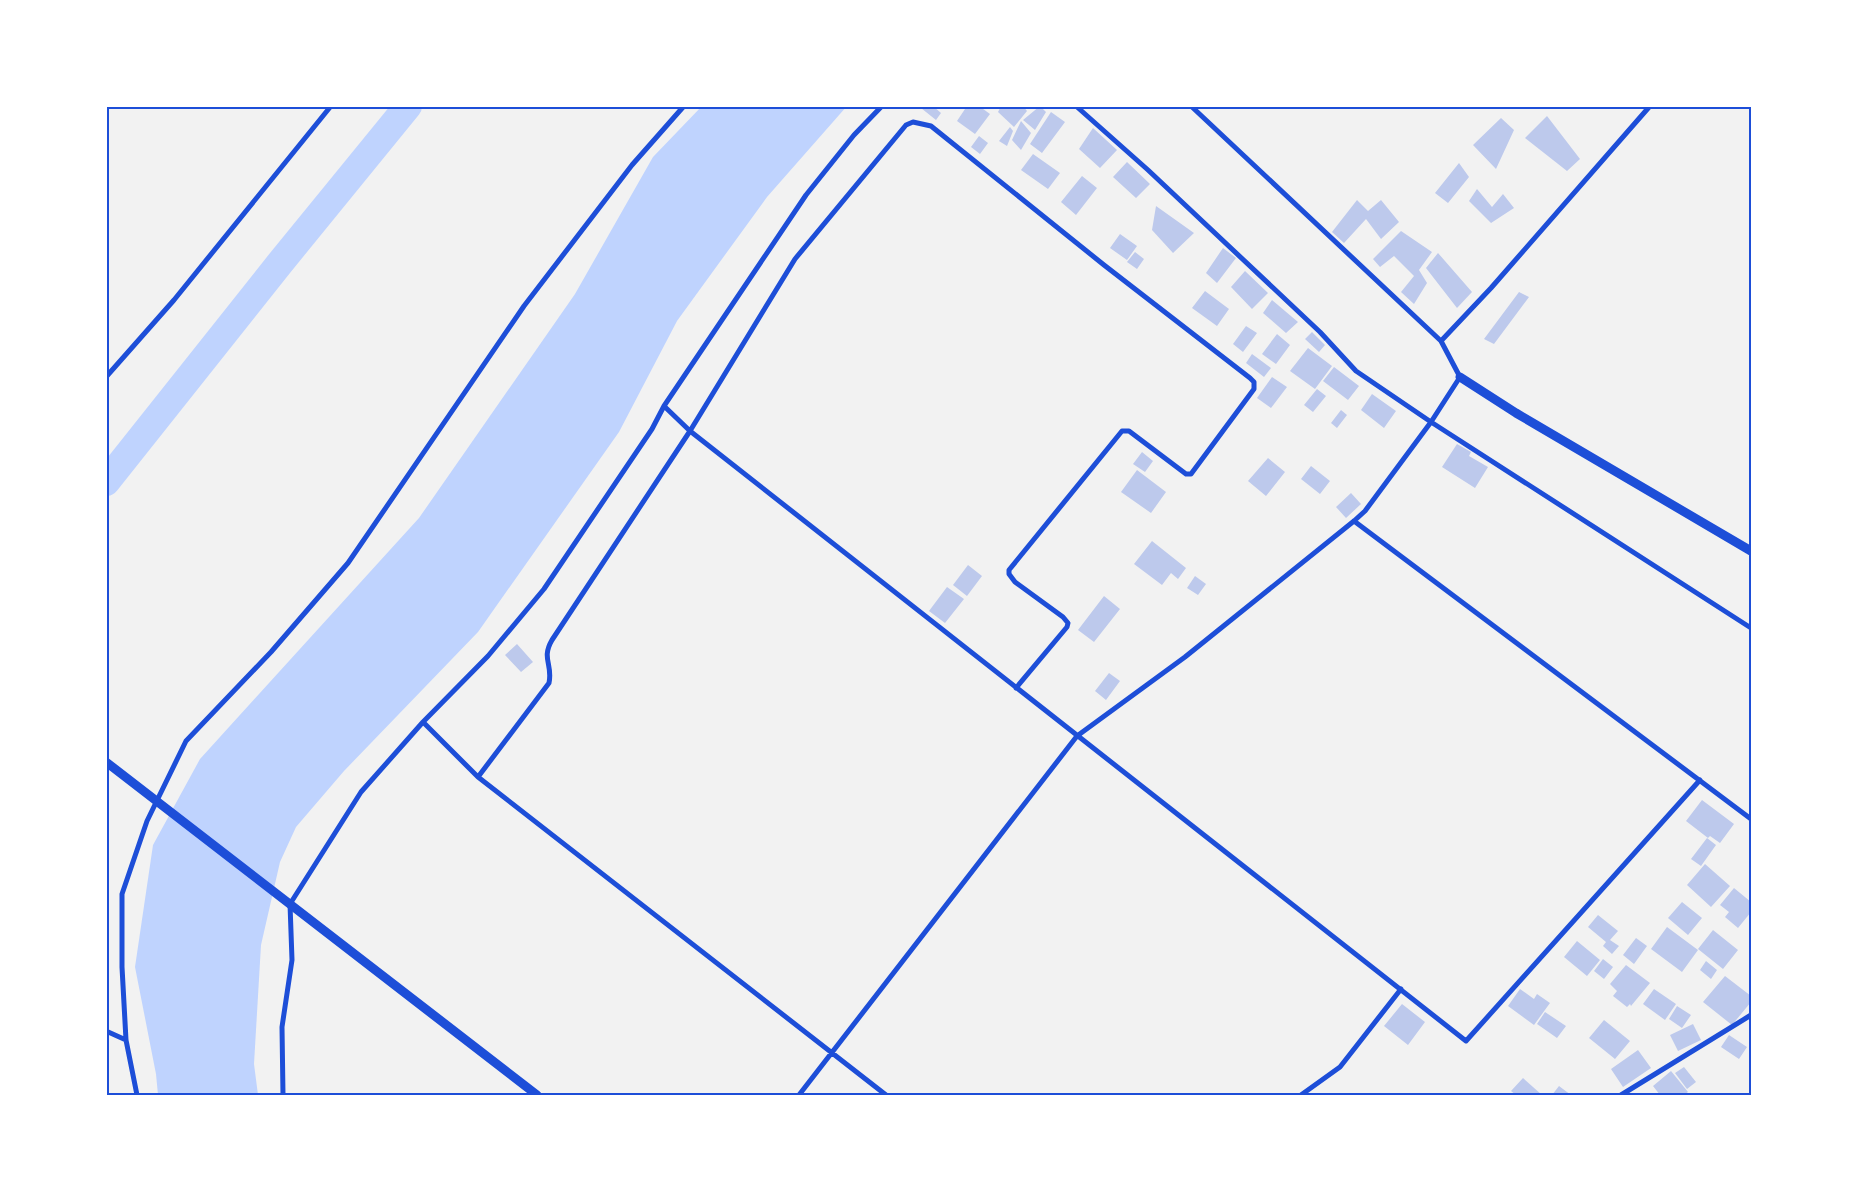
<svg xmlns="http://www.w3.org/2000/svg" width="1857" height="1201" font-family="'Noto Sans',sans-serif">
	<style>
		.water { fill: #bfd3fe }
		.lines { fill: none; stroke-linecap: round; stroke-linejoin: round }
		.river { stroke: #bfd3fe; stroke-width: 28 }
		.building { fill: #bdc9ec }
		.minor { stroke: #1d4ed8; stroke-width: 5 }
		.tertiary { stroke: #1d4ed8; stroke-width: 9 }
		.neatline { fill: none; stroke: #1d4ed8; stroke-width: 2 }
	</style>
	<rect width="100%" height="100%" fill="#f2f2f2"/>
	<!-- water -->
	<path class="water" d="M702,106H847L767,197L677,321L619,432L478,632L344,771L296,827L280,862L261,945L254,1064L258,1095H158L156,1074L135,967L153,845L200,759L419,518L575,294L653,157Z"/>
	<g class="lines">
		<!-- river -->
		<path class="river" d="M106,482L280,263L408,106"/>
	</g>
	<!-- building -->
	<path class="building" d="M922,106H933L941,113L936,120L921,108Z
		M967,106H979L990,114L975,134L957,121Z
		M1001,106H1023L1027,111L1014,127L998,112Z
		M1040,106L1046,112L1035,130L1023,120Z
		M1051,112L1065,122L1042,153L1030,144Z
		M1547,116L1580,159L1567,171L1525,138Z
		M1501,118L1514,130L1496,169L1473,145Z
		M1021,121L1031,133L1021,150L1012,140Z
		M1010,127L1013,131L1007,146L999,141Z
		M1093,128L1117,150L1100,168L1079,149Z
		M979,136L988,143L980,154L971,147Z
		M1033,154L1060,173L1048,189L1021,170Z
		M1127,162L1150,184L1136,198L1113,177Z
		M1459,163L1469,177L1448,203L1435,193Z
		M1082,176L1097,188L1076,215L1061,202Z
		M1477,189L1492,207L1503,194L1514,208L1491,223L1469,201Z
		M1357,200L1368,211L1381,200L1399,222L1381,239L1366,219L1344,243L1332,232Z
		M1156,206L1194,233L1173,253L1152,230Z
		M1401,231L1432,252L1419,270L1427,283L1414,304L1401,292L1414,276L1394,256L1380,267L1373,259Z
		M1120,234L1137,246L1127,260L1110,248Z
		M1223,248L1236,258L1217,283L1206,273Z
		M1135,252L1144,259L1137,269L1127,262Z
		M1438,253L1472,292L1457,308L1426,268Z
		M1245,271L1268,293L1252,309L1231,287Z
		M1205,291L1229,309L1217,326L1192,308Z
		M1519,292L1529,297L1494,344L1484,339Z
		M1272,300L1298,322L1286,333L1263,313Z
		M1246,326L1257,333L1243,352L1233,344Z
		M1312,332L1325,345L1319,352L1305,339Z
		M1277,334L1290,345L1276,364L1262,354Z
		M1308,348L1332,366L1315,389L1290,371Z
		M1252,354L1271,368L1264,377L1246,363Z
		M1334,367L1359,386L1348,400L1323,381Z
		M1272,377L1287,387L1271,408L1257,398Z
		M1317,389L1326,396L1313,412L1304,405Z
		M1372,394L1396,411L1384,428L1361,410Z
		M1341,410L1347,415L1337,428L1331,423Z
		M1457,444L1471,452L1469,456L1488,467L1475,488L1442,467Z
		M1142,452L1153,461L1145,472L1133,464Z
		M1268,458L1285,472L1266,496L1248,481Z
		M1311,466L1330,481L1320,494L1301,479Z
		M1137,470L1166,492L1151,513L1121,492Z
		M1351,493L1361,504L1346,518L1336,507Z
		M1152,541L1186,568L1178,579L1171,573L1162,585L1134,564Z
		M968,565L982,576L967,596L953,585Z
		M1195,576L1206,584L1198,595L1187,588Z
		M947,587L964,599L945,623L929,611Z
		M1104,596L1120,609L1094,642L1078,630Z
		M517,644L533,662L521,672L505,655Z
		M1109,673L1120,681L1106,700L1095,691Z
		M1702,800L1734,824L1720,843L1710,836L1708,838L1686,821Z
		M1707,838L1716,845L1701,866L1691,859Z
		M1705,864L1730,886L1711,907L1687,885Z
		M1734,888L1751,902V912L1738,928L1725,917L1729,912L1720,905Z
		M1682,902L1702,918L1688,935L1668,918Z
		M1598,915L1618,931L1610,940L1619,946L1612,954L1603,946L1606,942L1588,927Z
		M1667,927L1698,950L1682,972L1651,949Z
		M1713,930L1738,950L1723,969L1698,949Z
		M1636,938L1647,946L1634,964L1623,955Z
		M1577,941L1600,960L1587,976L1564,957Z
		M1603,959L1613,967L1604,979L1594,971Z
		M1706,961L1717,970L1711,979L1700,970Z
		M1626,965L1650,983L1631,1006L1630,1004L1627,1007L1613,996L1617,991L1610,984Z
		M1725,976L1751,996V1002L1732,1025L1703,1002Z
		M1520,989L1534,999L1537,994L1550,1003L1534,1025L1508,1006Z
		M1654,989L1676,1004L1665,1020L1643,1004Z
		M1402,1004L1425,1022L1408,1045L1384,1026Z
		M1677,1006L1691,1015L1682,1028L1669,1019Z
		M1545,1012L1566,1026L1557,1038L1537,1024Z
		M1604,1020L1630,1041L1615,1059L1589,1038Z
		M1693,1024L1701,1040L1678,1051L1670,1035Z
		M1729,1035L1747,1047L1739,1059L1721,1047Z
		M1638,1050L1651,1068L1623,1087L1611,1069Z
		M1684,1067L1696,1082L1687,1089L1675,1073Z
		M1671,1071L1688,1092L1684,1095H1660L1653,1086Z
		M1523,1078L1542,1095H1516L1511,1091Z
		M1559,1086L1571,1095H1552Z"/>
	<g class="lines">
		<!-- minor -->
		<path class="minor" d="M1076,106L1148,170L1320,332L1356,371L1431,422L1751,628
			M1441,341L1491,288L1650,106
			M106,377L174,300L331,106
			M664,406L690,431L1466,1041L1700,780
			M1354,521L1751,819
			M423,722L478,777L886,1095
			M478,777L549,683C553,664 541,659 552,640L690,431L795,259L906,125L913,122L931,126L1104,265L1250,378L1254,382V389L1191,474H1186L1129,431H1122L1009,570V574L1015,582L1063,617L1068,623L1067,627L1016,688
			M106,1031L126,1040
			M137,1095L126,1040L122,967V894L147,821L186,741L271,652L348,563L524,306L632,165L684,106
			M283,1095L282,1027L292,960L290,904L361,792L423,722L488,656L544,589L652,429L664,406L806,195L854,135L882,106
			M799,1095L1077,736L1185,657L1354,521L1365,511L1431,422L1460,377L1441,341L1191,106
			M1301,1095L1340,1067L1401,989
			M1621,1095L1751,1015"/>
		<!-- tertiary -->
		<path class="tertiary" d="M1460,377L1516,413L1751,551
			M106,762L537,1095"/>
	</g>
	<!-- border -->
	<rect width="1857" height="1201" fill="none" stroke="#ffffff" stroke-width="215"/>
	<rect x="108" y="108" width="1642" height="986" class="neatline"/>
</svg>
